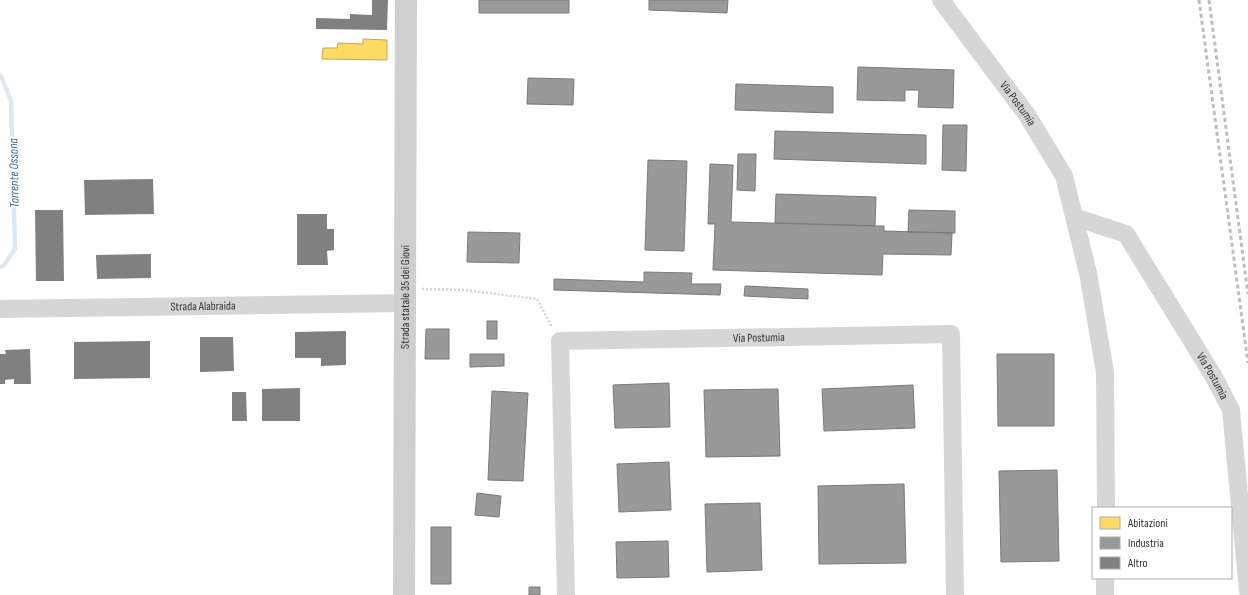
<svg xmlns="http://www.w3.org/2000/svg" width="1248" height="595" font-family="'Sofia Sans Condensed',sans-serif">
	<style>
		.homes { fill: #ffd966; stroke: #c2a756 }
		.industry { fill: #999; stroke: #7a7a7a }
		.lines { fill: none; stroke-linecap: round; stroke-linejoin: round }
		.stream { stroke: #dce9f3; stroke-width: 4.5 }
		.building { fill: #808080 }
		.path { stroke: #d6d6d6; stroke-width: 2.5; stroke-dasharray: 2 2; stroke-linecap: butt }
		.minor { stroke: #d6d6d6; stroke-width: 18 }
		.secondary { stroke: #cfcfcf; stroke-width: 22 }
		.rail { stroke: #bebebe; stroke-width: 3; stroke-dasharray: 4 3; stroke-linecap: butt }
		.labels { text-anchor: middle; stroke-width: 4; stroke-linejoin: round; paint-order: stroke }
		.street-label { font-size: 12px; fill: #323232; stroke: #fff }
		.water-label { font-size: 13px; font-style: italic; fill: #3d7096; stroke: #fff }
	</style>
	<rect width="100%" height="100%" fill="#fff"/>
	<!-- homes -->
	<path class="homes" d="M363,39L387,40V60L322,59L323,48H337L338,43L363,44Z"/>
	<!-- industry -->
	<path class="industry" d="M479,0H569V13H479Z
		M649,0H728L727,13L649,10Z
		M858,67L954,70L953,108L918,107L919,90H905V101L857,100Z
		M528,78L574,79L573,105L527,104Z
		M736,84L833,87V113L735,110Z
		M943,125H967L966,171L942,170Z
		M775,131L926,135V164L774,159Z
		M738,154H756L755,191L737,190Z
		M648,160L687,161L684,251L645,250Z
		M710,164L733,165L731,222L884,226V231L952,233L951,255L883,254L882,275L713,270L715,224H708Z
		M776,194L876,197L875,226L775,223Z
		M909,210L955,211V233L908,232Z
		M468,232L520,233L519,263L467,262Z
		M644,272L692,273L691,284H721L720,295L554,290V279L644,282Z
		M745,286L808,289V299L744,296Z
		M487,321H497V339H487Z
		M426,329H449V359H425Z
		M470,354H504V366L470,367Z
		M997,354H1054V426H998Z
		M669,383L670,427L615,428L613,385Z
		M913,385L915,428L824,431L822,389Z
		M778,389L780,456L706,457L704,390Z
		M492,391L528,393L523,481L488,480Z
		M669,462L671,510L619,512L617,464Z
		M1057,470L1059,561L1001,562L999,471Z
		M904,484L906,563L819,564L818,486Z
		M477,493L501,496L499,517L475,515Z
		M760,503L762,570L707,572L705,504Z
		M431,527H451V584H431Z
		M668,541L669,577L617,578L616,542Z
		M529,587H540V595H529Z"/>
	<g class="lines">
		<!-- stream -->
		<path class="stream" d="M0,75L2,78L11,101L15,249L3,266L0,267"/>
	</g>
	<!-- building -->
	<path class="building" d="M372,0H388L387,30L316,29V18L350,19V14L372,15Z
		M153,179L154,214L85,215L84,180Z
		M35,210H63L64,281H36Z
		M297,214H327V229H334V250L327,251L328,265H297Z
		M151,254V278L97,279L96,255Z
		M346,331V365L321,366V358H295V332Z
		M200,337H233L234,371L200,372Z
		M150,341V378L74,379V342Z
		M30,349L31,384H14V379L5,380V384H0V354H6L5,350Z
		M300,388V421H262V389Z
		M232,392H246L247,421H232Z"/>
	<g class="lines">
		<!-- path -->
		<path class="path" d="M422,289L464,290L537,299L552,327"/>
		<!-- minor -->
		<g class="minor">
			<path id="s1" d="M941,0L1027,115L1064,176L1088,273L1105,372L1106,508"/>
			<path id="s2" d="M1074,217L1126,234L1214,377L1231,410L1248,591"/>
			<path id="s3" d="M0,309L405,303"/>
			<path id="s4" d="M566,595L560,341L951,334L955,595"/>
			<path d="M1105,595V578"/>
		</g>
		<!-- secondary -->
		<path class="secondary" id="s5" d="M404,595L406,0"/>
		<!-- rail -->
		<path class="rail" d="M1199,0L1248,363
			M1209,0L1248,294"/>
	</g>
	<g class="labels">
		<!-- street labels -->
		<g class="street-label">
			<text dy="4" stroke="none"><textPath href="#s1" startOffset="129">Via Postumia</textPath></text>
			<text dy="4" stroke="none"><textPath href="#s5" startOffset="298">Strada statale 35 dei Giovi</textPath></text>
			<text dy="4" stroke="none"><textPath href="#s3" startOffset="203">Strada Alabraida</textPath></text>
			<text dy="4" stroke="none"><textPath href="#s4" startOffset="453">Via Postumia</textPath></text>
			<text dy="4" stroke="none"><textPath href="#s2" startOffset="221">Via Postumia</textPath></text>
		</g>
		<!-- water labels -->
		<g class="water-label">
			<text transform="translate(13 173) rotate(-91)" y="5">Torrente Ossona</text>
		</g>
	</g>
	<!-- legend -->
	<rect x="1092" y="507" width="140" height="72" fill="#ffffff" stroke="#adadad"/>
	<rect x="1100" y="517" width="20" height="12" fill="#ffd966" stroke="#adadad"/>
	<text x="1128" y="527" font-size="12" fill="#323232">Abitazioni</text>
	<rect x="1100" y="537" width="20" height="12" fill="#999999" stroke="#adadad"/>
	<text x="1128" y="547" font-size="12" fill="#323232">Industria</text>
	<rect x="1100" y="557" width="20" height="12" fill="#808080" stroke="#adadad"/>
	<text x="1128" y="567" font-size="12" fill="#323232">Altro</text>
</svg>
